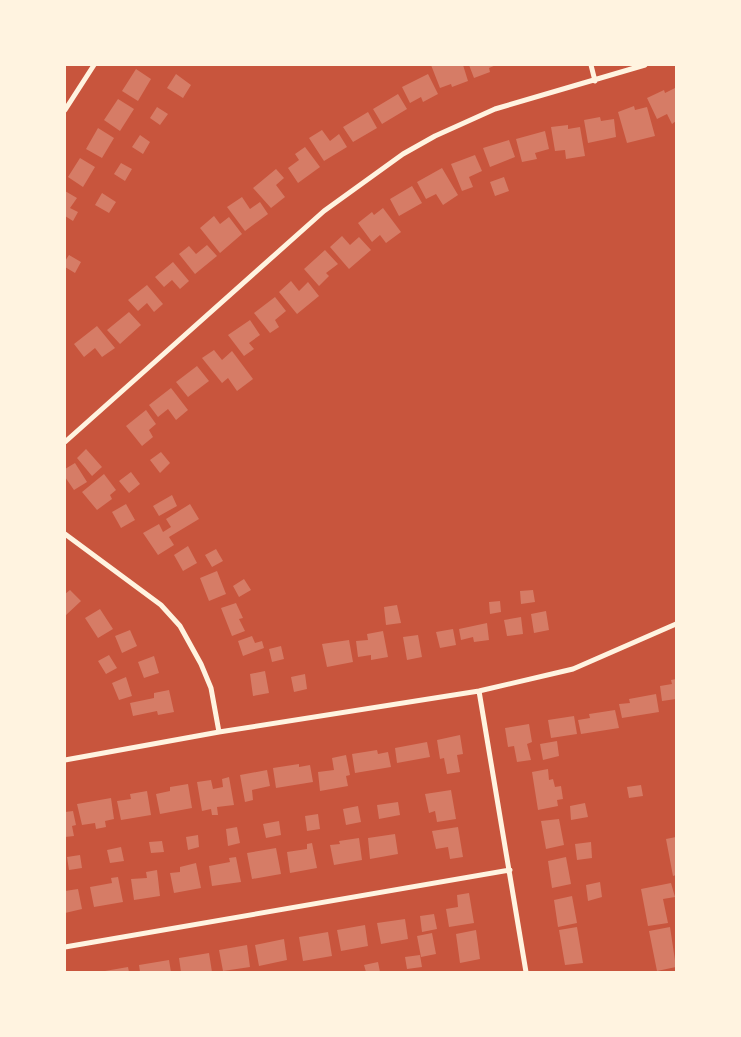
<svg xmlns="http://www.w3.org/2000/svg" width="741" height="1037" font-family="'PT Serif',serif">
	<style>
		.building { fill: #d67c66 }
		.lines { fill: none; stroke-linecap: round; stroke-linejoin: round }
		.minor { stroke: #fff3e0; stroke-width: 5 }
	</style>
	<rect width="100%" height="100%" fill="#c8553d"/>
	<!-- building -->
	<path class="building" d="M431,65H463L468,81L452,87L451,84L440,88Z
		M469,65H496L489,68L490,72L474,78Z
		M136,69L151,79L138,101L122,91Z
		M176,74L191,85L183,98L167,88Z
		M428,74L438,94L423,102L421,97L410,103L402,87Z
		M675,88L676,121L672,124L667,114L657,119L647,98L664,90L665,93Z
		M398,94L407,109L382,124L373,109Z
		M118,99L134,109L120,131L104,120Z
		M634,106L635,110L647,107L655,136L627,143L618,112Z
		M157,107L168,114L160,125L150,118Z
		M368,112L377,128L353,142L343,127Z
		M600,117L601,121L614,119L616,137L588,143L584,120Z
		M568,125V129L580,127L585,156L566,159L565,150L555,151L551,127Z
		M98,128L114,138L102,158L86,149Z
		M322,130L330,141L339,134L347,147L324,161L309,138Z
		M545,131L549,149L535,153L537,159L522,162L516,139Z
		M140,135L150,142L143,154L132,147Z
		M509,140L515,157L490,167L483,148Z
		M305,147L320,167L298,183L288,168L299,160L295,154Z
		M475,155L482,171L469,177L473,187L462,191L451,164Z
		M80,158L95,167L83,187L68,177Z
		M121,163L132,169L125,181L114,174Z
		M442,168L458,195L443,205L436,194L426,199L417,182Z
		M276,169L284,178L276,185L285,197L271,208L253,188Z
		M504,177L509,191L495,196L490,182Z
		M412,186L422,203L399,216L390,199Z
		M65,191L77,198L70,208L78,212L73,221L65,216Z
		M102,193L116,202L109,213L95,205Z
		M242,197L250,209L260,202L268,214L245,231L227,207Z
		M383,208L401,232L386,243L380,235L372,242L358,223L372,212L374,215Z
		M214,216L220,224L229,217L242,234L220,253L200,228Z
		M342,236L350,245L359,237L371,250L349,269L330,247Z
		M207,245L217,256L195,274L179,254L189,246L196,254Z
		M325,250L338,264L326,273L329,276L319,286L304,269Z
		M69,255L81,262L75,273L65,267V261Z
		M173,262L189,281L180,289L172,280L164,287L155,277Z
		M291,281L299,291L308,282L319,296L297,314L279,292Z
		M147,285L163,304L154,312L147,303L138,311L128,300Z
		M275,297L286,311L275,320L279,327L270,333L254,313Z
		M129,312L141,325L120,344L107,330Z
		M250,320L260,335L249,343L254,349L244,356L228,335Z
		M97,326L115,348L102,357L95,348L84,357L74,344Z
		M214,350L222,360L232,351L253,379L237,391L228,378L222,383L202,358Z
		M197,366L209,381L188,397L176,382Z
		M171,388L188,410L176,420L168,409L158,417L149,405Z
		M146,410L156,424L149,430L153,437L142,446L126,426Z
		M86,449L102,467L92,476L77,458Z
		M161,452L170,463L160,473L150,460Z
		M75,463L87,482L74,490L65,477V469Z
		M131,472L140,484L129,493L119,481Z
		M104,474L116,490L110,495L112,499L97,510L82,492Z
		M172,495L177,506L159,516L153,506Z
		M126,504L135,520L121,528L112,512Z
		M190,504L199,519L169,537L174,545L158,555L143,533L159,524L163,532L171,527L166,519Z
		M188,546L197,563L183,571L174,555Z
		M216,549L223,561L212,567L205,555Z
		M217,571L226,594L209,601L200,578Z
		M244,579L251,590L239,597L233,586Z
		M70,590L81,601L65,616V594Z
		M533,590L535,602L521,604L520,591Z
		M500,601L501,612L490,614L489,602Z
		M236,603L243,618L239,619L245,631L232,636L221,608Z
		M397,605L401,623L386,625L384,607Z
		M100,609L113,629L98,638L85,618Z
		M546,611L549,630L534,633L531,614Z
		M521,617L523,634L507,636L504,620Z
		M487,623L489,640L474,642L473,637L461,640L459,629Z
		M453,629L456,645L440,648L436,632Z
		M130,630L137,646L122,653L115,636Z
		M383,631L388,657L371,660V655L358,657L356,641L368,640L367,634Z
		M418,635L422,657L407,660L403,637Z
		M252,636L255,643L262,641L264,648L243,656L238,641Z
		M349,640L353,662L327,667L322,644Z
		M281,646L284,659L272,662L269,649Z
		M109,655L117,668L106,674L98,661Z
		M154,656L159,673L144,678L138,662Z
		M265,671L269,693L253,696L250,674Z
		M305,674L307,689L294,692L291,677Z
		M126,677L132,696L119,700L112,683Z
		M676,679V699L662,701L660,686L672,684L671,680Z
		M169,690L174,712L158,715L157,711L133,716L130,703L154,698V693Z
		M656,694L659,712L622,718L619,704L630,703L629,699Z
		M615,710L619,728L581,734L578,720L590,718L589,714Z
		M574,716L577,734L551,738L548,720Z
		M529,724L532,742L527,744L531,760L517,762L514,746L508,747L505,728Z
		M460,735L463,754L457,755L460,772L447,774L444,758L440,759L437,740Z
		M557,741L559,756L543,760L540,744Z
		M427,742L430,757L397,763L395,748Z
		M377,750L378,754L388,752L391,767L355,773L352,754Z
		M346,755L350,775L346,776L348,786L320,791L318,772L334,770L332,758Z
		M299,764V767L310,765L313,782L276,788L273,768Z
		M548,769L549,780L553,779L555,787L561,786L563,799L557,800L558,806L538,810L532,772Z
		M267,770L270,786L252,790L253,800L245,802L240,775Z
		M229,777L234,805L217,807L218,815H212L211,809L202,811L197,782L211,780L213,789L223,787L222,779Z
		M188,784L192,808L160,814L156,794L170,791V787Z
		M641,785L643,796L629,798L627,787Z
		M451,790L456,819L437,822L435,811L429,813L425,794Z
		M147,791L151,815L121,820L117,801L131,799L130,794Z
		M111,798L114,819L105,821L106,827L96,829L95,823L82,825L77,804Z
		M398,802L400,815L379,819L377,805Z
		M585,803L588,817L571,820L570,806Z
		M358,806L361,822L346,825L343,809Z
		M73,811L76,825L72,826L74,836L65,837V812Z
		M318,814L320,829L307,831L305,816Z
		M559,819L564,845L546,849L541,821Z
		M279,821L281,835L266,838L263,824Z
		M237,827L240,843L228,846L226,829Z
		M458,827L463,857L450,859L448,847L436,849L432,831Z
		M395,834L398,854L370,859L368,838Z
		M198,835L199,847L188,850L186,837Z
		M676,837V875L673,876L666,839Z
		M359,838L362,860L334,865L330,845L340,844L339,841Z
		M162,841L164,852L151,853L149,842Z
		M591,842L592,858L577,860L575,844Z
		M312,843L317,868L290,873L287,852L307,849V844Z
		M121,847L124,861L110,863L107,850Z
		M276,848L281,874L252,879L247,853Z
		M80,855L82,868L69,870L67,857Z
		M236,857L241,882L212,886L209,866L230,862L229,858Z
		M566,857L571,884L552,888L548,861Z
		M196,863L201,888L174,893L170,873L180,872V867Z
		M157,870L160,896L134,900L131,879L147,878L146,872Z
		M118,877L123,902L94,907L90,887L112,883L111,878Z
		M600,882L602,897L588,901L586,885Z
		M671,883L675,897L663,899L668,923L648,926L641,889Z
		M78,889L82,909L65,913V891Z
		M469,893L474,923L449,927L446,909L458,907L457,895Z
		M572,896L577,923L558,927L554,900Z
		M434,914L437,929L422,932L420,916Z
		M405,919L408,939L381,944L377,923Z
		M365,925L368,946L341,951L337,930Z
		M577,927L583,963L565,965L559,930Z
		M670,927L676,967L657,971L649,931Z
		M476,930L480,959L460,963L456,934Z
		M328,932L332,956L303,961L299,937Z
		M432,933L436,954L421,957L417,936Z
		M284,939L287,960L259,966L255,945Z
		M247,945L250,967L223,971L219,950Z
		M209,953L212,972H181L179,958Z
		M420,955L422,967L407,969L405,957Z
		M169,960L171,972H140L139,965Z
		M378,962L380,972H366L364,965Z
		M128,967L129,972H105V971Z"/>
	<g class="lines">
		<!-- minor -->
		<path class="minor" d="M591,65L595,81
			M65,110L94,65
			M65,442L324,211L403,154L435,136L495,109L645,65
			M65,534L161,605L180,626L201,664L211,688L219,732
			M479,691L526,972
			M65,760L219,732L479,691L573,669L676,624
			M65,947L510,870"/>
	</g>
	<!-- border -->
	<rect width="741" height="1037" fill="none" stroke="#fff3e0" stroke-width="132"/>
</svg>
